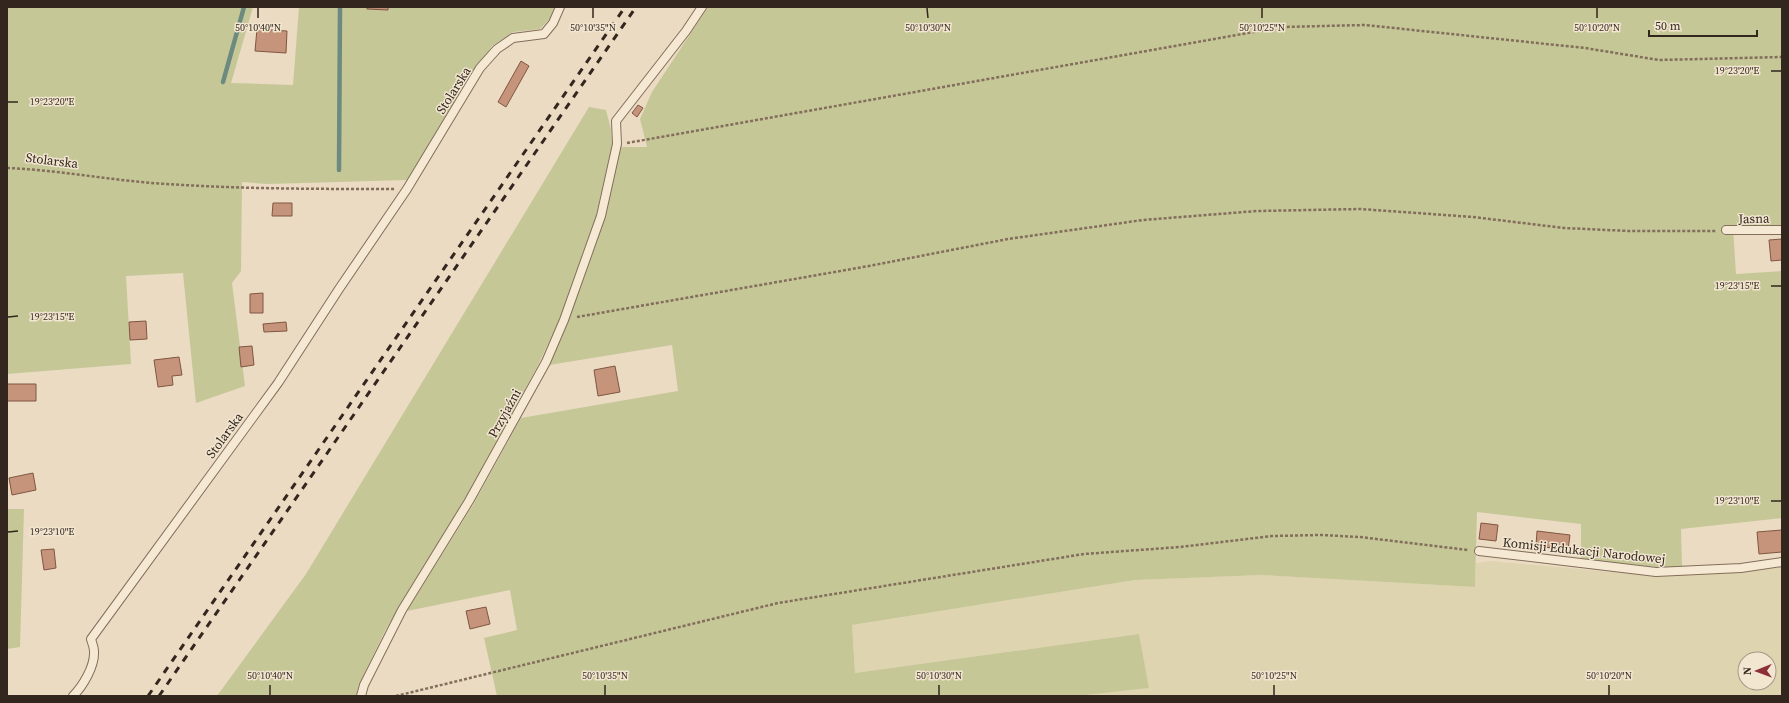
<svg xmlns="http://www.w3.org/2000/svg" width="1789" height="703" font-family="'Source Serif 4',serif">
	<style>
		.farmland { fill: #dfd4b0; fill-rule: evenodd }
		.green { fill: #c5c797 }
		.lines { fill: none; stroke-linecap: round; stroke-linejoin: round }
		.stream { stroke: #6c8a80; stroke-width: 4.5 }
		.building { fill: #c6947b; stroke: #805642 }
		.lane-casing { stroke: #836d5b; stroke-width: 10 }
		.path { stroke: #836d5b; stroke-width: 2.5; stroke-dasharray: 3 2; stroke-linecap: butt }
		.lane { stroke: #f6e9d4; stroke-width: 8 }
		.rail { stroke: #33261e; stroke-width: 3; stroke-dasharray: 7 7; stroke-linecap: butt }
		.ticks { fill: none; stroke: #33261e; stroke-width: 1.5 }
		.labels { text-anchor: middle; stroke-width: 3; stroke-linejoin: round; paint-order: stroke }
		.street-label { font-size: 13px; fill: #33261e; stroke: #f2e6d1 }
		.ticks-label { font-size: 10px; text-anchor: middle; fill: #33261e; stroke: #f2e6d1; stroke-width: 3; stroke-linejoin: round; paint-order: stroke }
	</style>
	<rect width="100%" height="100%" fill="#eadbc2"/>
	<!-- farmland -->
	<path class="farmland" d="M1491,561L1657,576L1782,566V696H1077L1149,688L1139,634L855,673L852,625L1135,580L1261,575L1475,587L1476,563ZM1745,659H1769V683H1745Z"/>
	<!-- green -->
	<path class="green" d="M7,7H253L231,83L293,85L299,7H554L551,17L540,29L513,32L492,46L407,180L268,184L242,182L241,271L232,283L245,386L196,403L183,273L126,276L131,364L7,374Z
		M708,7H1782V226L1733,228L1736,274L1782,271V518L1681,529L1682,567H1658L1581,560V524L1477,512L1475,587L1261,575L1135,580L852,625L855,673L1139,634L1149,688L1077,696H497L484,638L517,630L510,590L407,611L473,505L521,418L678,391L672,345L549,365C570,316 590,266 605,215C611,193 615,169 621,147H647L640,119L652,92Z
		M589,107L606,110L611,130L612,146L596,216L558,323L537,367L465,500L386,629L359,684L356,696H217L306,574Z
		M7,509H24L20,647L7,649Z"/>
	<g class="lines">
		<!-- stream -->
		<path class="stream" d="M223,82L244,7
			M339,170L340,7"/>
	</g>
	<!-- building -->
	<path class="building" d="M367,7H388V10L367,9Z
		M257,29L287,31L286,53L255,51Z
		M521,61L529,66L506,107L498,102Z
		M638,105L643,108L637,117L632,113Z
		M273,203H292V216H272Z
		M1782,239V260L1771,261L1769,240Z
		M263,293V313H250V294Z
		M146,321L147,339L130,340L129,322Z
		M286,322L287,331L264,332L263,324Z
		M252,346L254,365L241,367L239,347Z
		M179,357L182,375L172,376L173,385L158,387L154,360Z
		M615,366L620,392L598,396L594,370Z
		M7,384H36V401H7Z
		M33,473L36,490L12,495L9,478Z
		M1481,523L1498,525L1496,541L1479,539Z
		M1782,530V552L1759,554L1757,532Z
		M1537,531L1570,535L1568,550L1536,546Z
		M54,549L56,568L44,570L41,550Z
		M486,607L490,624L470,629L466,611Z"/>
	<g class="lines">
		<!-- lane casing -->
		<g class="lane-casing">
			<path id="lane" d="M1726,230H1782
				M1479,551L1656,572L1741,568L1782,562
				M73,696C83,686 95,666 94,651C94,647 92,643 91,639L278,383L339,289L407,189L480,68L497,49L513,38L544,34L553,23L560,7
				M361,696L364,685L402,610L469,501L546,362L564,320L601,216L617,144L616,121L686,31L702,7"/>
		</g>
		<!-- path -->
		<path class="path" d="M627,143L1282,27L1365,25L1585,48L1659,60L1782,57
			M7,168C60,170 113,181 167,184C242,189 318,189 394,189
			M577,317L869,266L1008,239L1143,220L1257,211L1360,209L1473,217L1564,228L1629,231H1716
			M396,696L778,603L1084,554L1180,547L1272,536L1321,535L1360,537L1468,550"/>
		<!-- lane -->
		<use href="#lane" class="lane"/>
		<!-- rail -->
		<path class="rail" d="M148,696L625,7
			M159,696L636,7"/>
	</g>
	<!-- ticks -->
	<path class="ticks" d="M258,8V18M593,8V18M927,8L928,18M1262,8V18M1597,8V18M1771,71H1781M8,102H18M1771,286H1781M8,317L18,316M1771,501H1781M8,532L18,531M270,685V695M605,685V695M939,685V695M1274,685V695M1609,685V695"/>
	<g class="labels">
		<!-- street labels -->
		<g class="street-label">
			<text transform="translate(453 90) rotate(-58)" y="5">Stolarska</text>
			<text transform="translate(52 160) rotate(7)" y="5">Stolarska</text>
			<text transform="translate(1754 218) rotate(-1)" y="5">Jasna</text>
			<text transform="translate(504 413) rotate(-61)" y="5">Przyjaźni</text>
			<text transform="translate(224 435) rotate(-54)" y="5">Stolarska</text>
			<text transform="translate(1584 550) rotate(6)" y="5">Komisji Edukacji Narodowej</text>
		</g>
	</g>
	<g class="ticks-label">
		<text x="258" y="31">50°10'40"N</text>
		<text x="593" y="31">50°10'35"N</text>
		<text x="928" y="31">50°10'30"N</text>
		<text x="1262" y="31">50°10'25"N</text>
		<text x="1597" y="31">50°10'20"N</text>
		<text x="1737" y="74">19°23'20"E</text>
		<text x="52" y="105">19°23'20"E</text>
		<text x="1737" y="289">19°23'15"E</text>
		<text x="52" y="320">19°23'15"E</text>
		<text x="1737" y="504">19°23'10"E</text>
		<text x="52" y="535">19°23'10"E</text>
		<text x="270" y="679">50°10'40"N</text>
		<text x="605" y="679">50°10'35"N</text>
		<text x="939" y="679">50°10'30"N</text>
		<text x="1274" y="679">50°10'25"N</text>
		<text x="1609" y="679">50°10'20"N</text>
	</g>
	<!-- border -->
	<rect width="1789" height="703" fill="none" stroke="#33261e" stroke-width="16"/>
	<!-- north arrow -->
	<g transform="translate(1757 671) rotate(269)"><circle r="19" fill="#f2e6d1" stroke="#a69989"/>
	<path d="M0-3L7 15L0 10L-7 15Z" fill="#8d2f38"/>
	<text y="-6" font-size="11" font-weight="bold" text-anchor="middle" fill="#33261e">N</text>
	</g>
	<!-- scale -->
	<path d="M1649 30v6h108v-6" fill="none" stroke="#33261e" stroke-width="2"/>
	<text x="1655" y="30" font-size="12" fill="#33261e" stroke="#f2e6d1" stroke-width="3" paint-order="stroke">50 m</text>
</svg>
